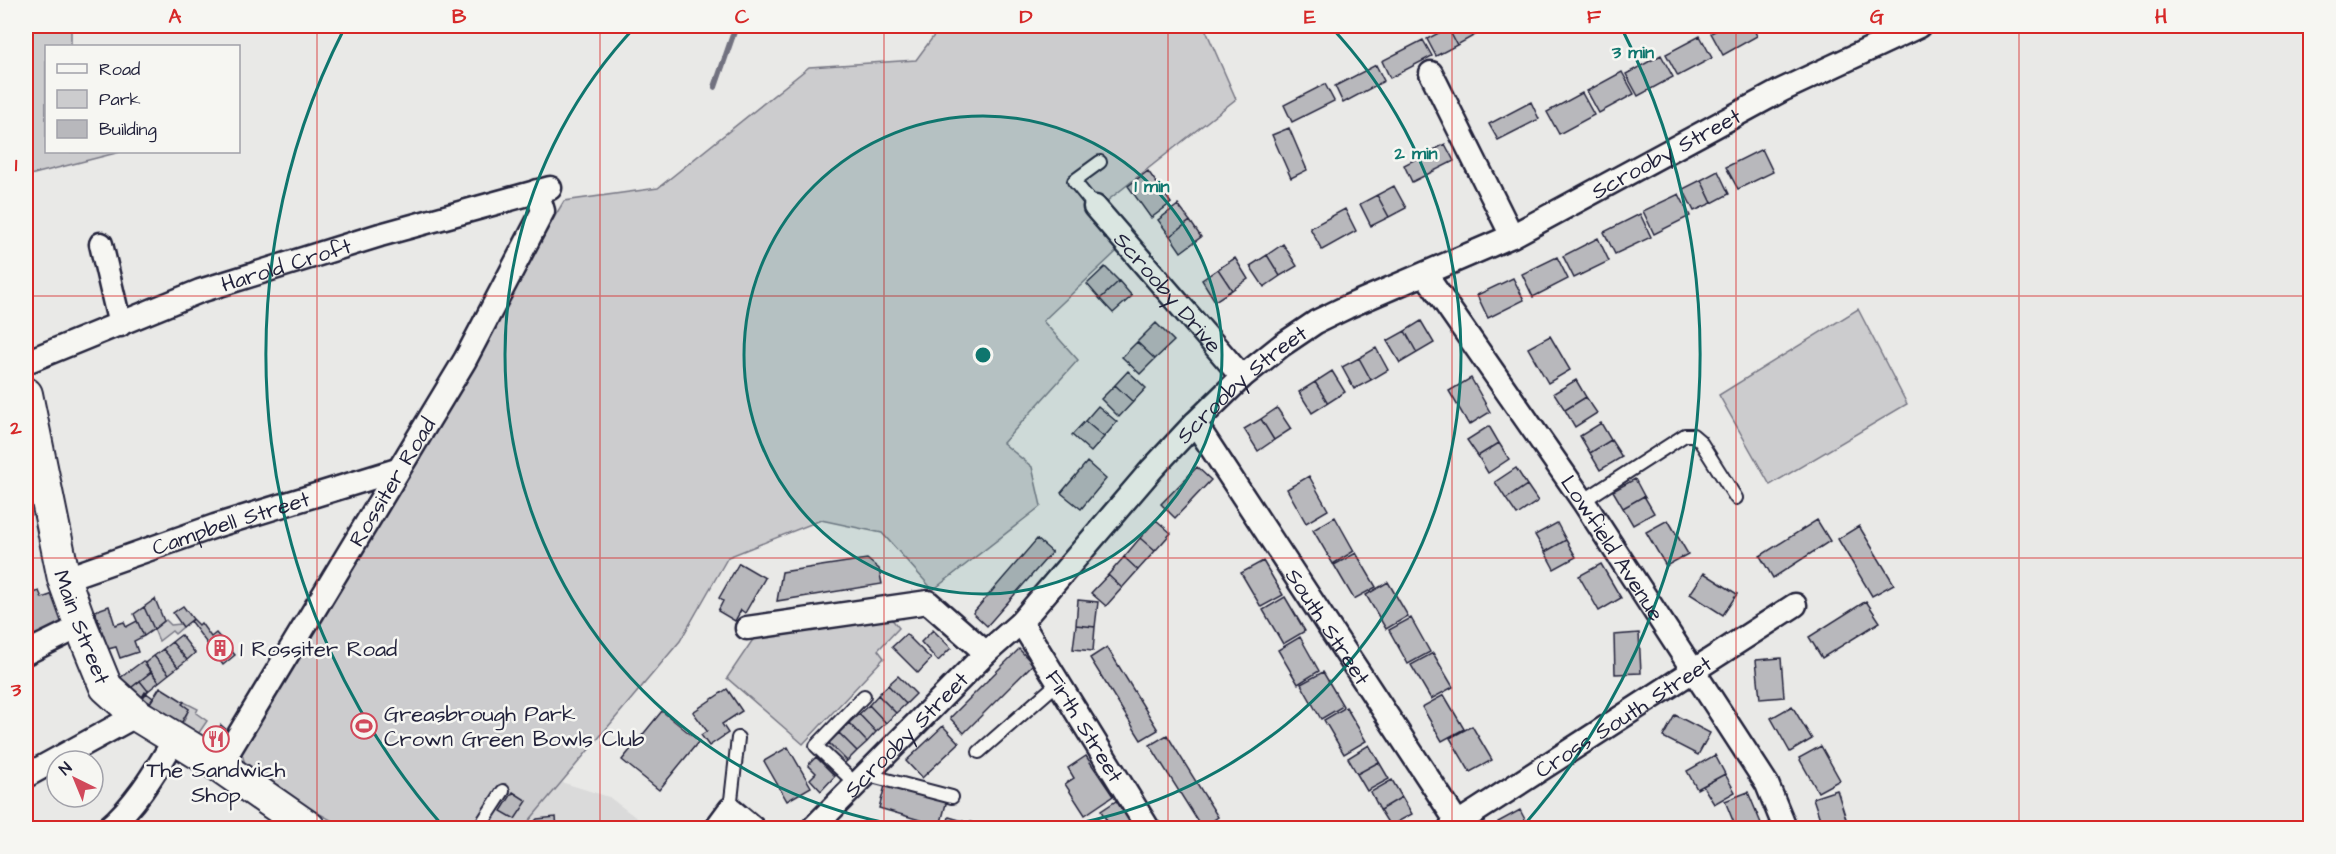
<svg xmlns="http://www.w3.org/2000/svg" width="2336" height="854" font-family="'Architects Daughter',sans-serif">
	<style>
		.built { fill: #dadada }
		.green { fill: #ccccce; stroke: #777784; stroke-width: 1.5 }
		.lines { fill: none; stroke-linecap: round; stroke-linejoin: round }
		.stream { stroke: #71717f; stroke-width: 6 }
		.building { fill: #b8b8bc; stroke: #22223b; stroke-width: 1.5 }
		.service-casing { stroke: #22223b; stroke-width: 16 }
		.minor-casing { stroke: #22223b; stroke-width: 27 }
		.secondary-casing { stroke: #22223b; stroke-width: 36 }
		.service { stroke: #f6f6f2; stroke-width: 12 }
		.minor { stroke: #f6f6f2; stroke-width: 22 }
		.secondary { stroke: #f6f6f2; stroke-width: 32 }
		.grid { fill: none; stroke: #d62828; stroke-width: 1.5; stroke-opacity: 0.55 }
		.ring { fill: none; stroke: #0f766e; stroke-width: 3 }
		.labels { text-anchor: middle; stroke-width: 5; stroke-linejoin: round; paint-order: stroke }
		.street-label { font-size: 22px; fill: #22223b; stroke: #f6f6f2 }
		.poi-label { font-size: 22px; fill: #22223b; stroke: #f6f6f2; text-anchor: start }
		.centre { fill: #0f766e; stroke: #f6f6f2; stroke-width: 3 }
		.ring-label { font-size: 18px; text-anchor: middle; font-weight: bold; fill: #0f766e; stroke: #f6f6f2; stroke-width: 5; stroke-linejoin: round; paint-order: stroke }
		.neatline { fill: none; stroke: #d62828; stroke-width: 2 }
		.grid-label { font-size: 20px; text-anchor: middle; font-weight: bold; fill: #d62828 }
	</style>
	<rect width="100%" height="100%" fill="#e9e9e7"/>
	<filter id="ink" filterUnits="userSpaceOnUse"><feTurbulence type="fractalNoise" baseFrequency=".0167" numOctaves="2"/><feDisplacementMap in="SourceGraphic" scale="12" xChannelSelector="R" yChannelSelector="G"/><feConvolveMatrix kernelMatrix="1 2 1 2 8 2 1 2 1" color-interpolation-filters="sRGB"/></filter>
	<g filter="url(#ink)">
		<!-- built -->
		<path class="built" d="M561,782L609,797L650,828H523Z"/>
		<!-- green -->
		<path class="green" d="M26,26H71V46H46V152H120L26,176Z
			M941,26H1204L1236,99L1102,205L1116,252L1043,321L1078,360L1003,443L1032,467L1041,506L933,590L882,533L821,520L728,557L680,641L523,828H345L248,774L239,744L564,201L658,188L809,67L916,60Z
			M1858,309L1907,404L1770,485L1719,395Z
			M890,617L899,628L878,650L884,658L803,744L727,678L754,638Z
			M166,620L171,625L181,624L183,627L175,634L172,631L159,641L154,629Z
			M184,702L198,709L196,713L207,721L194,740L171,723L184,721L189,709L182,704Z"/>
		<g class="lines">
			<!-- stream -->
			<path class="stream" d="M715,87L736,26"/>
		</g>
		<!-- building -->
		<path class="building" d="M1453,26H1473L1477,34L1457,45L1448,28Z
			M1476,26H1495L1480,33Z
			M1725,26H1752L1757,36L1723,55L1711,33Z
			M1448,28L1457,45L1436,56L1427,39Z
			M1700,36L1712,58L1678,76L1666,54Z
			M1423,40L1432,56L1390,78L1382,61Z
			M1661,55L1673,77L1638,96L1626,74Z
			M1376,65L1384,81L1343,103L1335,86Z
			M1622,72L1634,94L1599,113L1587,91Z
			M1325,84L1334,101L1292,122L1284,105Z
			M1582,93L1594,115L1559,134L1547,112Z
			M1531,102L1539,119L1498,140L1489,124Z
			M1289,128L1307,170L1291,178L1272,135Z
			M1445,144L1454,161L1412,182L1404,165Z
			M1762,149L1773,172L1738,189L1726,167Z
			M1148,171L1171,203L1151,218L1128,186Z
			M1718,171L1729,194L1712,203L1701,180Z
			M1701,180L1712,203L1694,211L1683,189Z
			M1394,186L1406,208L1389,217L1377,195Z
			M1679,194L1690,216L1654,234L1643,211Z
			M1377,195L1389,217L1371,226L1360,204Z
			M1178,205L1190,221L1170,236L1158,220Z
			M1345,209L1356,231L1322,250L1310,228Z
			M1640,214L1651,237L1615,254L1604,232Z
			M1190,221L1201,237L1181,252L1170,236Z
			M1598,238L1609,261L1574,278L1563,256Z
			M1283,244L1297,266L1280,276L1267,255Z
			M1267,255L1280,276L1264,287L1250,266Z
			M1557,257L1568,279L1533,297L1522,274Z
			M1235,258L1248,279L1232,290L1218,269Z
			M1105,267L1119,281L1100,299L1087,284Z
			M1218,269L1232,290L1215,301L1202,280Z
			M1513,278L1524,300L1488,318L1477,295Z
			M1119,281L1132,296L1113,313L1100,299Z
			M1421,321L1434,343L1417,353L1405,331Z
			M1156,323L1174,341L1155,359L1137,342Z
			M1405,331L1417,353L1400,363L1387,341Z
			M1550,336L1570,370L1548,383L1528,348Z
			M1137,342L1155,359L1140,374L1122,357Z
			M1376,348L1388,370L1371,380L1359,358Z
			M1359,358L1371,380L1354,389L1342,367Z
			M1128,371L1146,388L1133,402L1115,385Z
			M1332,371L1345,392L1328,403L1315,382Z
			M1471,378L1490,412L1469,425L1449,391Z
			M1576,380L1586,397L1565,410L1554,393Z
			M1315,382L1328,403L1312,413L1299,392Z
			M1115,385L1133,402L1119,417L1101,399Z
			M1586,397L1597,413L1575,427L1565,410Z
			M1098,406L1117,422L1104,437L1085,421Z
			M1277,408L1291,429L1274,440L1261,419Z
			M1261,419L1274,440L1258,451L1244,429Z
			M1085,421L1104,437L1091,452L1072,435Z
			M1601,423L1611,440L1590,453L1580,436Z
			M1489,426L1499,443L1478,456L1467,440Z
			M1611,440L1622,457L1600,470L1590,453Z
			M1499,443L1509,459L1488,473L1478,456Z
			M1087,462L1106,479L1081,509L1061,493Z
			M1197,467L1211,480L1175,518L1161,504Z
			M1516,468L1527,485L1506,499L1495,482Z
			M1309,476L1328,510L1306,523L1287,489Z
			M1635,479L1644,496L1623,508L1613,491Z
			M1527,485L1538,501L1517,515L1506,499Z
			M1644,496L1654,513L1633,525L1623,508Z
			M1335,517L1354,551L1333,564L1313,530Z
			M1156,520L1171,533L1155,551L1140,538Z
			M1668,520L1688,554L1666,566L1646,532Z
			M1817,520L1830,541L1773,578L1760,556Z
			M1557,523L1566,540L1545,552L1535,535Z
			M1859,526L1894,584L1872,596L1838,539Z
			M1140,538L1155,551L1138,570L1124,557Z
			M1037,539L1052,552L987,626L973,613Z
			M1566,540L1576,557L1554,569L1545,552Z
			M1356,553L1376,587L1354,599L1334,565Z
			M1124,557L1138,570L1122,588L1108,575Z
			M867,559L879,569L882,584L777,601L782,572Z
			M1263,561L1283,595L1261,607L1241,573Z
			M739,563L765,578L745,613L741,610L735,621L718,611L723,601L719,598Z
			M1601,564L1621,598L1599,611L1579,576Z
			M1704,573L1737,594L1723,615L1690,594Z
			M1108,575L1122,588L1106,606L1091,593Z
			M1388,582L1408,616L1386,629L1366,595Z
			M39,591L42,598L56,593L68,624L31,638L26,623V596Z
			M1285,597L1305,631L1283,644L1263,610Z
			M155,599L164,621L154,629L144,607Z
			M1078,600L1098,602L1095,627L1076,625Z
			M1866,601L1880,622L1822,658L1809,637Z
			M109,606L115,625L124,622L126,627L137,621L144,636L134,641L138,652L120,658L116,647L108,649L95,611Z
			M183,606L193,619L183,627L173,613Z
			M144,607L154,629L144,636L134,614Z
			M1411,618L1430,652L1408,664L1389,630Z
			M193,619L199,625L201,623L211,637L216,633L235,655L223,665L191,622Z
			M1076,625L1095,627L1093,651L1073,649Z
			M933,630L951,648L938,661L921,642Z
			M1639,633L1641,673L1615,674L1614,635Z
			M906,634L931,659L918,673L892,647Z
			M181,635L195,653L187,660L172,642Z
			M1300,637L1319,671L1298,684L1278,650Z
			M172,642L187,660L178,667L163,649Z
			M1107,647L1158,730L1141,740L1090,658Z
			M163,649L178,667L169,674L154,656Z
			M1019,649L1033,664L964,733L950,718Z
			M1433,653L1453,687L1431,699L1411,665Z
			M154,656L169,674L159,682L145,663Z
			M1781,658L1784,697L1760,699L1756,660Z
			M143,661L151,672L128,690L120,678Z
			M151,672L159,682L148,691L140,681Z
			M1323,672L1343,706L1321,719L1301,684Z
			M898,676L916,694L906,704L888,685Z
			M140,681L148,691L138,704L128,690Z
			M888,685L906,704L896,713L878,695Z
			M160,687L184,702L182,704L189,709L179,727L145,711Z
			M727,689L742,711L722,724L728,733L709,746L701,735L707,731L693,712Z
			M145,692L153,698L145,711L138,704Z
			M878,695L896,713L886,723L869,705Z
			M1444,695L1464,729L1442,741L1422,707Z
			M869,705L886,723L876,732L859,714Z
			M1792,706L1812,739L1790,752L1771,718Z
			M1346,707L1366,741L1344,754L1324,720Z
			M662,711L699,741L659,790L622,760Z
			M859,714L876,732L867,742L849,723Z
			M1675,715L1710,733L1698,755L1663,737Z
			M849,723L867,742L857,751L839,733Z
			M221,725L229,732L218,750L206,743L212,735L215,736Z
			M943,726L959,743L922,778L906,761Z
			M1472,726L1492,760L1470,772L1450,738Z
			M839,733L857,751L847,761L829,743Z
			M1167,735L1218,817L1202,828L1150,745Z
			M829,743L847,761L837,770L819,752Z
			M1369,745L1379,762L1357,774L1348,758Z
			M1821,746L1840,780L1818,792L1799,758Z
			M788,747L811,787L787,801L764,761Z
			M1715,755L1725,774L1697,789L1687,771Z
			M1086,756L1113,796L1085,815L1065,784L1074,778L1068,768Z
			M816,757L835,776L821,791L810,779L816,773L808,765Z
			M1379,762L1389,779L1367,791L1357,774Z
			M1725,774L1735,792L1714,804L1703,786Z
			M1392,780L1402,797L1380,810L1371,792Z
			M886,782L947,800L940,826L879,808Z
			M1837,790L1849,828H1823L1813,798Z
			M513,792L527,801L515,819L501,811Z
			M1748,792L1763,828H1736L1725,801Z
			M1402,797L1412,814L1390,826L1380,810Z
			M1119,799L1137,828H1111L1101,811Z
			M1520,810L1529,827L1526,828H1502L1498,822Z
			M556,817L557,828H528L537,819Z
			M949,817L963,821L961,828H946Z
			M970,822L984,826V828H969Z"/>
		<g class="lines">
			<!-- service casing -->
			<g class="service-casing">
				<path id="service" d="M1095,207L1074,181L1100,162
					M1583,501L1685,435H1693L1700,441L1736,498
					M979,752L1059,682
					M868,775L952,797
					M857,785L816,746L864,696
					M730,809L738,738
					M479,828L503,791"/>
			</g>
			<!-- minor casing -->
			<g class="minor-casing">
				<g id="minor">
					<path d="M1431,73L1512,236"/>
					<path id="s1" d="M1095,207L1242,377"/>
					<path d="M101,244L120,325"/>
					<path id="s2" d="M1425,274L1583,501L1767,784L1785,828"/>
					<path id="s3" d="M26,362L200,291L380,235L550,188"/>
					<path id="s4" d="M1195,423L1461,828"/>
					<path id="s5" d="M64,579L215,526L397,470"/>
					<path id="s6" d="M1021,622L1148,828"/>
					<path d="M747,628L928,602L986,653"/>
					<path d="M26,653L81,626"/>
					<path id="s7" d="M220,766L465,360L543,211L537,191"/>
					<path d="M26,776L137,715"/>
					<path d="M108,828C136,805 156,770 175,739"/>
					<path d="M716,828L730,809L753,828"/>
					<path id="s8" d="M813,828L986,653L1021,622L1152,469L1195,423L1242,377L1282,345L1316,322L1347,307L1512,236L1782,90L1919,26"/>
					<path id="s9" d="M1450,828L1795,605"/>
				</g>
			</g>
			<!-- secondary casing -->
			<g class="secondary-casing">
				<g id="secondary">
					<path id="s10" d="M26,394L64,579L81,626L106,687L137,715L220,766L309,828"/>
				</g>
			</g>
			<!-- service -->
			<use href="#service" class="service"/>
			<!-- minor -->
			<use href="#minor" class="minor"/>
			<!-- secondary -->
			<use href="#secondary" class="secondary"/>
		</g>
	</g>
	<!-- grid -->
	<path class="grid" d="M317,26V828M600,26V828M884,26V828M1168,26V828M1452,26V828M1736,26V828M2019,26V828M26,296H2310M26,558H2310"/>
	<!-- distance rings -->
	<circle cx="983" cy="355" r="239" fill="#0f766e" fill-opacity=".12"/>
	<g class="ring">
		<circle cx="983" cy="355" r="239"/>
		<path d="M916 828A478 478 0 0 1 636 26M1330 26A478 478 0 0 1 1050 828"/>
		<path d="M442 825A717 717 0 0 1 344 29M1622 29A717 717 0 0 1 1524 825"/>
	</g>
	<!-- icons -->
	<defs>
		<g id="building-ring" transform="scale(1.35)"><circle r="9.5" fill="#f6f6f2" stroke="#d1495b" stroke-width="1.5"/><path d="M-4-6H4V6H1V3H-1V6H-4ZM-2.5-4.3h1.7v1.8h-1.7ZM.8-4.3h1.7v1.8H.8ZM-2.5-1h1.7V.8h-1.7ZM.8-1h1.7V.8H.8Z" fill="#d1495b"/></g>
		<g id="stadium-ring" transform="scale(1.35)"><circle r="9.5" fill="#f6f6f2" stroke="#d1495b" stroke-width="1.5"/><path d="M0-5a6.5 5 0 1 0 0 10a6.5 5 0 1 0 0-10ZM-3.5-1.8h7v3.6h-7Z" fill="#d1495b"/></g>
		<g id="restaurant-ring" transform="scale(1.35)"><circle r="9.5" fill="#f6f6f2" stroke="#d1495b" stroke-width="1.5"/><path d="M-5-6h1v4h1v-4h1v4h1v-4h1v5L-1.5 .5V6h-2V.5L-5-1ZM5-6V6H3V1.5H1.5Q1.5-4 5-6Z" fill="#d1495b"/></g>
	</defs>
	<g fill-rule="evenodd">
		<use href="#building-ring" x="220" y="648"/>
		<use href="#stadium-ring" x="364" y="726"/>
		<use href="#restaurant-ring" x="216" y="739"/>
	</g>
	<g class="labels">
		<!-- street labels -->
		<g class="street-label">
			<text dy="8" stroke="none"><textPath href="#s8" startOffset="1104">Scrooby Street</textPath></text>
			<text dy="8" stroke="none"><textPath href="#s3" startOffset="278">Harold Croft</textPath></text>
			<text dy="8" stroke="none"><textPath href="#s1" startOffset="112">Scrooby Drive</textPath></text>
			<text dy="8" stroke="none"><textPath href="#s8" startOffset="618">Scrooby Street</textPath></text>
			<text dy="8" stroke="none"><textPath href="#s7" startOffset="332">Rossiter Road</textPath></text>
			<text dy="8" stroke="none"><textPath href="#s5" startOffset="176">Campbell Street</textPath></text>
			<text dy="8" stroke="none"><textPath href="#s2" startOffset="332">Lowfield Avenue</textPath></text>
			<text dy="8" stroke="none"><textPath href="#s10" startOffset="240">Main Street</textPath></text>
			<text dy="8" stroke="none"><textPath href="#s4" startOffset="243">South Street</textPath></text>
			<text dy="8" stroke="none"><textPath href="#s9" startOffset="206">Cross South Street</textPath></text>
			<text dy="8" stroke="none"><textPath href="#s6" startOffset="122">Firth Street</textPath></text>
			<text dy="8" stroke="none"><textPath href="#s8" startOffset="132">Scrooby Street</textPath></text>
		</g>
		<!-- poi labels -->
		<g class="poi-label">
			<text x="240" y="656">1 Rossiter Road</text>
			<text x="384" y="721">Greasbrough Park<tspan x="384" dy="25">Crown Green Bowls Club</tspan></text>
			<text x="216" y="777" text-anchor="middle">The Sandwich<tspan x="216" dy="25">Shop</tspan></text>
		</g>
	</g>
	<circle cx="983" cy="355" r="9" class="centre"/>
	<g class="ring-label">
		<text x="1633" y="58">3 min</text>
		<text x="1416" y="159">2 min</text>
		<text x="1152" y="192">1 min</text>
	</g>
	<!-- margin -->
	<rect width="2336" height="854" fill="none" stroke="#f6f6f2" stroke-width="66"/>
	<!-- legend -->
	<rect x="45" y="45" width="195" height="108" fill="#f6f6f2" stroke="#a1a1a9" stroke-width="1.5"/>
	<rect x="57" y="64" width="30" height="9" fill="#f6f6f2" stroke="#a1a1a9" stroke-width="1.5"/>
	<text x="99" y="75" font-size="18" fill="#22223b">Road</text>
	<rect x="57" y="90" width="30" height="18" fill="#ccccce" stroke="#a1a1a9" stroke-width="1.5"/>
	<text x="99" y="105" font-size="18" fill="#22223b">Park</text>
	<rect x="57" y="120" width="30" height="18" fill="#b8b8bc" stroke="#a1a1a9" stroke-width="1.5"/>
	<text x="99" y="135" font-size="18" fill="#22223b">Building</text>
	<!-- north arrow -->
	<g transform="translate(75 779) rotate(317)"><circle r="28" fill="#f6f6f2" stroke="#a1a1a9" stroke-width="1.5"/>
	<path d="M0-4.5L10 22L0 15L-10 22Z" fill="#d1495b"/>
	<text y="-9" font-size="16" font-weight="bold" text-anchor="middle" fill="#22223b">N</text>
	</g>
	<rect x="33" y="33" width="2270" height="788" class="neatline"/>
	<g class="grid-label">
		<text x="175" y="23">A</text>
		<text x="459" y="23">B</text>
		<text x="742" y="23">C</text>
		<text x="1026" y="23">D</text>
		<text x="1310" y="23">E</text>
		<text x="1594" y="23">F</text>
		<text x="1877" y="23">G</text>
		<text x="2161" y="23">H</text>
		<text x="16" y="171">1</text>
		<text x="16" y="434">2</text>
		<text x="16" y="696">3</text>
	</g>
</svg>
